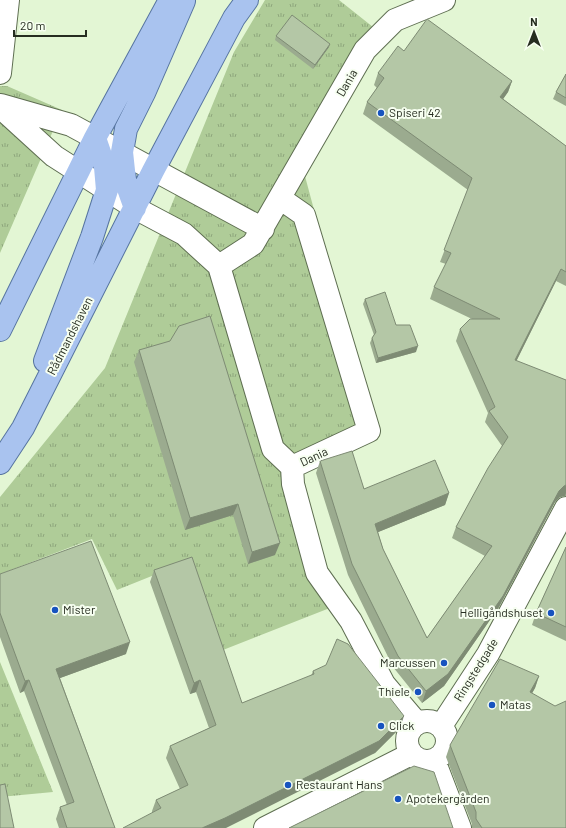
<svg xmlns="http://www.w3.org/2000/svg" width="566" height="828" font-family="Barlow,sans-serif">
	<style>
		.grass { fill: url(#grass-tufts) }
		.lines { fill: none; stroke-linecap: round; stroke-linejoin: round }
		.minor-casing { stroke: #5e6e51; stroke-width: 24 }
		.major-casing { stroke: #5674a0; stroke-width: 24 }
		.minor { stroke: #fff; stroke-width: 22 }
		.major { stroke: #a9c3ef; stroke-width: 22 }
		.wall { fill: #9bab8f }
		.shaded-wall { fill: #7e8b74 }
		.building { fill: #b4c7a6; stroke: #7e8b74 }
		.poi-dot { fill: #1753bf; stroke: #f7fff1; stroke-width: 1.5 }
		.labels { text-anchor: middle; stroke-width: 4; stroke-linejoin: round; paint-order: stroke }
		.street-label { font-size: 12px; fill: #262d20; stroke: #f7fff1 }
		.poi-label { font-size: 12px; fill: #262d20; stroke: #f7fff1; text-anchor: start }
	</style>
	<defs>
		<pattern id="grass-tufts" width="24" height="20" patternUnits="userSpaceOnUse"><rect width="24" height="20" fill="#afcc98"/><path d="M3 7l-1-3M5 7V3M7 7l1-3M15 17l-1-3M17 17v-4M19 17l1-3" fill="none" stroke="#8ea67c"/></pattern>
	</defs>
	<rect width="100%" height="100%" fill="#e3f6d4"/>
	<!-- grass -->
	<path class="grass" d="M265,0H339L378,31L302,165L346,329L377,427L291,463L340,604L223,650L189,561L117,590L92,539L0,574V497L105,368L234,52Z
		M0,86H7L62,110L0,253Z
		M0,662L53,792L0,797Z"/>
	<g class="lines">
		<!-- minor casing -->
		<g class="minor-casing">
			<path id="minor" d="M0,73L8,0
				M1,105L71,125L263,229
				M0,107L54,156L135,208L184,234L219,266L273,449L292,467
				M281,199L304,215L369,431L292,467
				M219,266L253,244L365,50L395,20L444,0
				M292,467L293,484L317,573L351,621L384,684L417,723
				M407 741a20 20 0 1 1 40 0a20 20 0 1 1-40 0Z
				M441,726L488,654L566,508
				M434,760L460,828
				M265,828L411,754"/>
		</g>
		<!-- major casing -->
		<g class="major-casing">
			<path id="major" d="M135,208L125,180L122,152L126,129L144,93L184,1
				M0,330L95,138L170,0
				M45,361L92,237L107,190L105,167L95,138
				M0,463L23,428L153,171L234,18L247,0"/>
		</g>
		<!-- minor -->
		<use href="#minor" class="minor"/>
		<!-- major -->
		<use href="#major" class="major"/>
	</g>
	<!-- wall -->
	<path class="wall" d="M276,36L329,47L313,69L275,40Z
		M404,51L512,81L508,92L503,99L566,146V286L556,281L516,361L566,380V496L560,497L555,502L499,607L444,686L422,703L393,667L348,575L316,473L320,461L364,489L449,493L445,505L378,532L383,549L427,638L485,556L452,538L456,527L502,446L485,422L488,413L456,341L460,329L472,319L430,299L434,287L446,264L440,262L468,190L363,114L367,102L377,88L374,85L378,73Z
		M566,74V106L553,99L556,92Z
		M365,299L396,325L416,352L376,363L370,343L372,338L374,335L363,304Z
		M139,350L275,555L248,564L233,515L185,530L134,362Z
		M566,547V641L532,625L536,613Z
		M154,570L242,703L311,676L313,671L400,728L375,753L152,813V811L156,800L180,789L166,758L170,746L209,728L196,692L190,694L150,582Z
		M0,574L126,654L60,678L115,828H59L56,819L60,807L67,805L24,691L20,693L0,637Z
		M539,676L535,688L532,693L566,828H472V824L446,757L450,745Z"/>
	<!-- shaded-wall -->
	<path class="shaded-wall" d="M330,44L329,47L313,69L315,65Z
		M512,81L508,92L496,109L500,97Z
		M561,269L556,281L511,372L515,360Z
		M418,346L416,352L376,363L378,358Z
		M566,485V493L565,496L560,497L555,502L499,607L444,686L422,703L426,691L559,491L564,486Z
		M449,493L445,505L371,535L375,524Z
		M238,504L233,515L185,530L190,518Z
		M280,543L275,555L248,564L252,552Z
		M130,642L126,654L52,681L56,669Z
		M539,676L535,688L526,704L530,692Z
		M29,680L24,691L20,693L25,681Z
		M200,680L196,692L190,694L194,683Z
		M404,716L400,728L375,753L226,828H202Z"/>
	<!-- building -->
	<path class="building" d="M292,15L330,44L315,65L276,36Z
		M427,19L512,81L500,97L566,146V272L561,269L515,360L566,380V485L564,486L559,491L503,596L448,674L426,691L398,656L352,564L320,461L352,451L364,489L435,460L449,493L375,524L383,549L427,638L492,546L456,527L488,468L508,437L489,411L495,407L460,329L470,319H500L434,287L451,253L444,250L472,178L367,102L384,78L378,73L398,46L404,51Z
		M566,74V98L556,92Z
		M385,292L396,325H410L418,346L378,358L372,338L376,332L365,299Z
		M210,316L280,543L252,552L238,504L190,518L139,350L170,341L179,326Z
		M91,541L130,642L56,669L115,828H67L60,807L74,802L29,680L25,681L0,613V574Z
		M566,547V627L536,613Z
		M192,557L242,703L314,674L313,671L326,665L337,639L348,644L404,716L379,741L225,818L202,828H123L161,808L156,800L188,785L170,746L216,725L200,680L194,683L154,570Z
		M500,659L539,676L530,692L555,706L566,701V828H482L476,819V812L450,745Z
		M414,766L434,772L453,828H289Z
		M5,784L14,828H0V785Z"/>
	<!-- markers -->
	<g class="poi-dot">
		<circle cx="381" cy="113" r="4"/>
		<circle cx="55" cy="610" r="4"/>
		<circle cx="551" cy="613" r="4"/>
		<circle cx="444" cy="663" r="4"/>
		<circle cx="418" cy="692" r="4"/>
		<circle cx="492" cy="705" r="4"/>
		<circle cx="381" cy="726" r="4"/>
		<circle cx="288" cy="785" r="4"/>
		<circle cx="398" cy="799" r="4"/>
	</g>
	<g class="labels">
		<!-- street labels -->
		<g class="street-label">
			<text transform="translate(347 83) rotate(-60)" y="4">Dania</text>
			<text transform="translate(70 336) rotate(-63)" y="4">Rådmandshaven</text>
			<text transform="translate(314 457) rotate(-25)" y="4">Dania</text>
			<text transform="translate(476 670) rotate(-58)" y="4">Ringstedgade</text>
		</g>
		<!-- poi labels -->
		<g class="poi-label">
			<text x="389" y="117">Spiseri 42</text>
			<text x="63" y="614">Mister</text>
			<text x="543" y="617" text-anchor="end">Helligåndshuset</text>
			<text x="436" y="667" text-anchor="end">Marcussen</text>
			<text x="410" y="696" text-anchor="end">Thiele</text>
			<text x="500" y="709">Matas</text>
			<text x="389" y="730">Click</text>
			<text x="296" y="789">Restaurant Hans</text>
			<text x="406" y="803">Apotekergården</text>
		</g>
	</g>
	<!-- north arrow -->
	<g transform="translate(534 32)" stroke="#f7fff1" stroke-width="3" paint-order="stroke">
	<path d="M0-3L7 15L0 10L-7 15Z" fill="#262d20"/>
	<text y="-6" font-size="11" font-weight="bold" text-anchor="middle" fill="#262d20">N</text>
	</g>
	<!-- scale -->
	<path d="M14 30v6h72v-6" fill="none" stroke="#262d20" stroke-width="2"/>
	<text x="20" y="30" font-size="12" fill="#262d20" stroke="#f7fff1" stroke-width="3" paint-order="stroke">20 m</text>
</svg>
